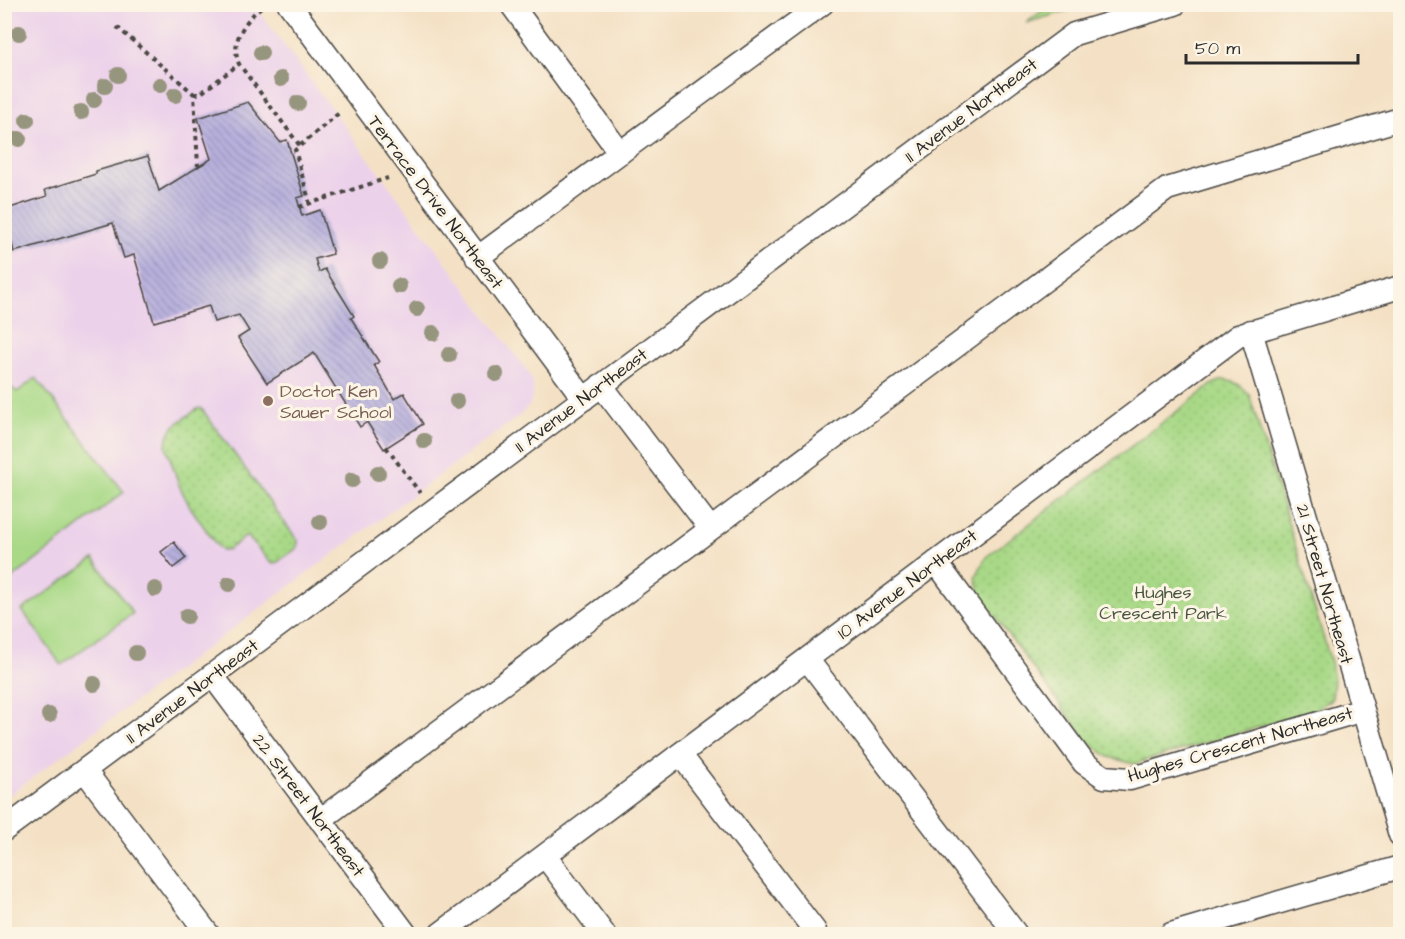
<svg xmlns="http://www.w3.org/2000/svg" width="1405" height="939" font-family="'Architects Daughter',sans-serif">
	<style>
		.built { fill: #ecd1ea }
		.green { fill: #a9d987; stroke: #6a8259; stroke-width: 1.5 }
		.park { fill: url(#park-dots); stroke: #6a8259; stroke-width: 1.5 }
		.building { fill: url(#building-back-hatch) }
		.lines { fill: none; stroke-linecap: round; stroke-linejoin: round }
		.minor-casing { stroke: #494642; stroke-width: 25 }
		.path { stroke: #494642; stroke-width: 4; stroke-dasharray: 4.5 4.5; stroke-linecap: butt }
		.minor { stroke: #fff; stroke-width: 22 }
		.tree { fill: #96957d }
		.education-dot { fill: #8d6e63; stroke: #fcf5e5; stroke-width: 2 }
		.labels { text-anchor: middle; stroke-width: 6; stroke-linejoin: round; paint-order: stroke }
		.street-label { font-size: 18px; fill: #2b2b2b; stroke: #fcf5e5 }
		.education-label { font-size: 18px; fill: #785e54; stroke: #fcf5e5; text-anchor: start }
		.park-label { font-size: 18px; fill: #4a5642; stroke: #fcf5e5 }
	</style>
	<defs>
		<pattern id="park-dots" width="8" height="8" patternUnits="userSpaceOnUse" patternTransform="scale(1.5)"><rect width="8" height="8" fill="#a9d987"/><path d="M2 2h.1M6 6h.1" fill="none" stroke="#92ba75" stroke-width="1.8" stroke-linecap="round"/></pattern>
		<pattern id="building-back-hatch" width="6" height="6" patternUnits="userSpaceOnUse" patternTransform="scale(1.5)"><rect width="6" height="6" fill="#b8b1de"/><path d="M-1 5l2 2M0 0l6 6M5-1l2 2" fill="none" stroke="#9690b4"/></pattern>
	</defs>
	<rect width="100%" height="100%" fill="#fcf5e5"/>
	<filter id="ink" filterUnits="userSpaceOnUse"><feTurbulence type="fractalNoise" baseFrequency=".0167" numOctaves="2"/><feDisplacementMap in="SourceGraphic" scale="12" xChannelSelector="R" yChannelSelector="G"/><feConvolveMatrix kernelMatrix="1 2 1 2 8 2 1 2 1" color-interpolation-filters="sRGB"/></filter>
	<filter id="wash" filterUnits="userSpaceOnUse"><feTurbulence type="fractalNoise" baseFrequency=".008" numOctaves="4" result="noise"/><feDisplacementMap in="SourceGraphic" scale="24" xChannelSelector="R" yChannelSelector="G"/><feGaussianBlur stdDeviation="1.35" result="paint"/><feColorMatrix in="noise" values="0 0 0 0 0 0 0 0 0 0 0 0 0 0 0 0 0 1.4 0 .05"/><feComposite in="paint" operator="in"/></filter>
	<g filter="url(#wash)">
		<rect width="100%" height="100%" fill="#f4e1c5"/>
		<!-- built -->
		<path class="built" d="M5,5H254L528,372L533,383V395L529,406L519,416L5,798Z"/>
		<!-- green -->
		<path class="green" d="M1050,5V4L1086,5L1026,23Z
			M36,378L124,492L5,584V383L17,392Z
			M94,559L133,613L61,665L22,610Z"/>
		<!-- park -->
		<path class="park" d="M1223,380C1235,381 1241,385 1249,394L1331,662L1334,680L1332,698L1316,710L1297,716L1134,764L1109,757L1088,742L980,596L976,576L986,557L1213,384Z
			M201,408L298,541L297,548L276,563L273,564L270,562L247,536L227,550L222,551L217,546L189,505L179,485L166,446C166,427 184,419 197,409Z"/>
		<g id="blocks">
			<!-- building -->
			<path class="building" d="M248,102L280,142L287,140L304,196L297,198L302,216L320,210L333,254L315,259L319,272L325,269L354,316L351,318L379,362L374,365L394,399L404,393L423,424L384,449L367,422L360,427L314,353L267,383L238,338L249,331L239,315L214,322L209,306L154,322L134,255L124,258L113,223L14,252L12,244L4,246V203L7,209L47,196L45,190L96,174V171L148,156L159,191L211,159L198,118Z
				M174,542L186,558L173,568L161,552Z"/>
		</g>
	</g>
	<g filter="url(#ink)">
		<use href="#blocks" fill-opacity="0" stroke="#494642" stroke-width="1.5"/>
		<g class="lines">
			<!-- minor casing -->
			<g class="minor-casing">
				<path id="minor" d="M289,4L584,399
					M511,4L620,153
					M477,258L822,4
					M1251,331L1400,835
					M601,385L710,528
					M936,562L1084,763L1104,777L1130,779L1363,710
					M807,659L1016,934
					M212,675L406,934
					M680,754L815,931
					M85,771L208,934
					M320,820L1167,189L1400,119
					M4,830L1074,34L1175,4
					M545,856L604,934
					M440,934L1238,336L1400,287
					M1171,934L1400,867"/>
			</g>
			<!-- path -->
			<path class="path" d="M261,7C244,22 230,41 239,64L300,146
				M117,27L194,94L198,166
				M194,94H200L239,64
				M310,204L295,150L339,113
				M299,207L388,178
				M386,447L420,493"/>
			<!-- minor -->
			<use href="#minor" class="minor"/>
		</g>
		<!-- trees -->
		<g class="tree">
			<circle cx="19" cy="33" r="8"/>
			<circle cx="261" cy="53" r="8"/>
			<circle cx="118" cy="75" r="8"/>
			<circle cx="281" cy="79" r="8"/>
			<circle cx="160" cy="85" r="8"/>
			<circle cx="105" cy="86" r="8"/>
			<circle cx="175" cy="95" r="8"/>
			<circle cx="94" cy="100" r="8"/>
			<circle cx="298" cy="103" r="8"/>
			<circle cx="81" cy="112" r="8"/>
			<circle cx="27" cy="120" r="8"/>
			<circle cx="19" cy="139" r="8"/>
			<circle cx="380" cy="261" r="8"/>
			<circle cx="399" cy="286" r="8"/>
			<circle cx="417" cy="309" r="8"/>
			<circle cx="433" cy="333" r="8"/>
			<circle cx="449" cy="355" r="8"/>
			<circle cx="496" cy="374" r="8"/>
			<circle cx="457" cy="401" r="8"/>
			<circle cx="424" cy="441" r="8"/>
			<circle cx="378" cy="473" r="8"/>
			<circle cx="352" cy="480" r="8"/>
			<circle cx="320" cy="522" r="8"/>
			<circle cx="229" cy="584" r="8"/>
			<circle cx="155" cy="589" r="8"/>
			<circle cx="187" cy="616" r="8"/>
			<circle cx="136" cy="653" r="8"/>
			<circle cx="94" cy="684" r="8"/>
			<circle cx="49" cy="715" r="8"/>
		</g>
	</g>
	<!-- markers -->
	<circle class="education-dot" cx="268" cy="401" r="6"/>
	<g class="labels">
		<!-- street labels -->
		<g class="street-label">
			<text transform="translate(971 110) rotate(-37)" y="6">11 Avenue Northeast</text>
			<text transform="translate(436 202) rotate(53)" y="6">Terrace Drive Northeast</text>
			<text transform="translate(581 400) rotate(-37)" y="6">11 Avenue Northeast</text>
			<text transform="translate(907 584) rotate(-37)" y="6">10 Avenue Northeast</text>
			<text transform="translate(1325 584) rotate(74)" y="6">21 Street Northeast</text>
			<text transform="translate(192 691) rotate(-37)" y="6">11 Avenue Northeast</text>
			<text transform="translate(1240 744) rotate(-16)" y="6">Hughes Crescent Northeast</text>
			<text transform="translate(309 805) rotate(53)" y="6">22 Street Northeast</text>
		</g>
		<!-- education labels -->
		<g class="education-label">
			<text x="280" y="397">Doctor Ken<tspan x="280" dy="21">Sauer School</tspan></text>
		</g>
		<!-- park labels -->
		<g class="park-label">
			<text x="1163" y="598">Hughes<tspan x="1163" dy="21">Crescent Park</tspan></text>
		</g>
	</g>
	<!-- margin -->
	<rect width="1405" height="939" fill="none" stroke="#fcf5e5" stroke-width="24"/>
	<!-- scale -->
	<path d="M1186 54v9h172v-9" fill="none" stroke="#2b2b2b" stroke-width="3"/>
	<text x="1195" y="54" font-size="18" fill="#2b2b2b" stroke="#fcf5e5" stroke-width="4.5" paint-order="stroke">50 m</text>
</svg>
